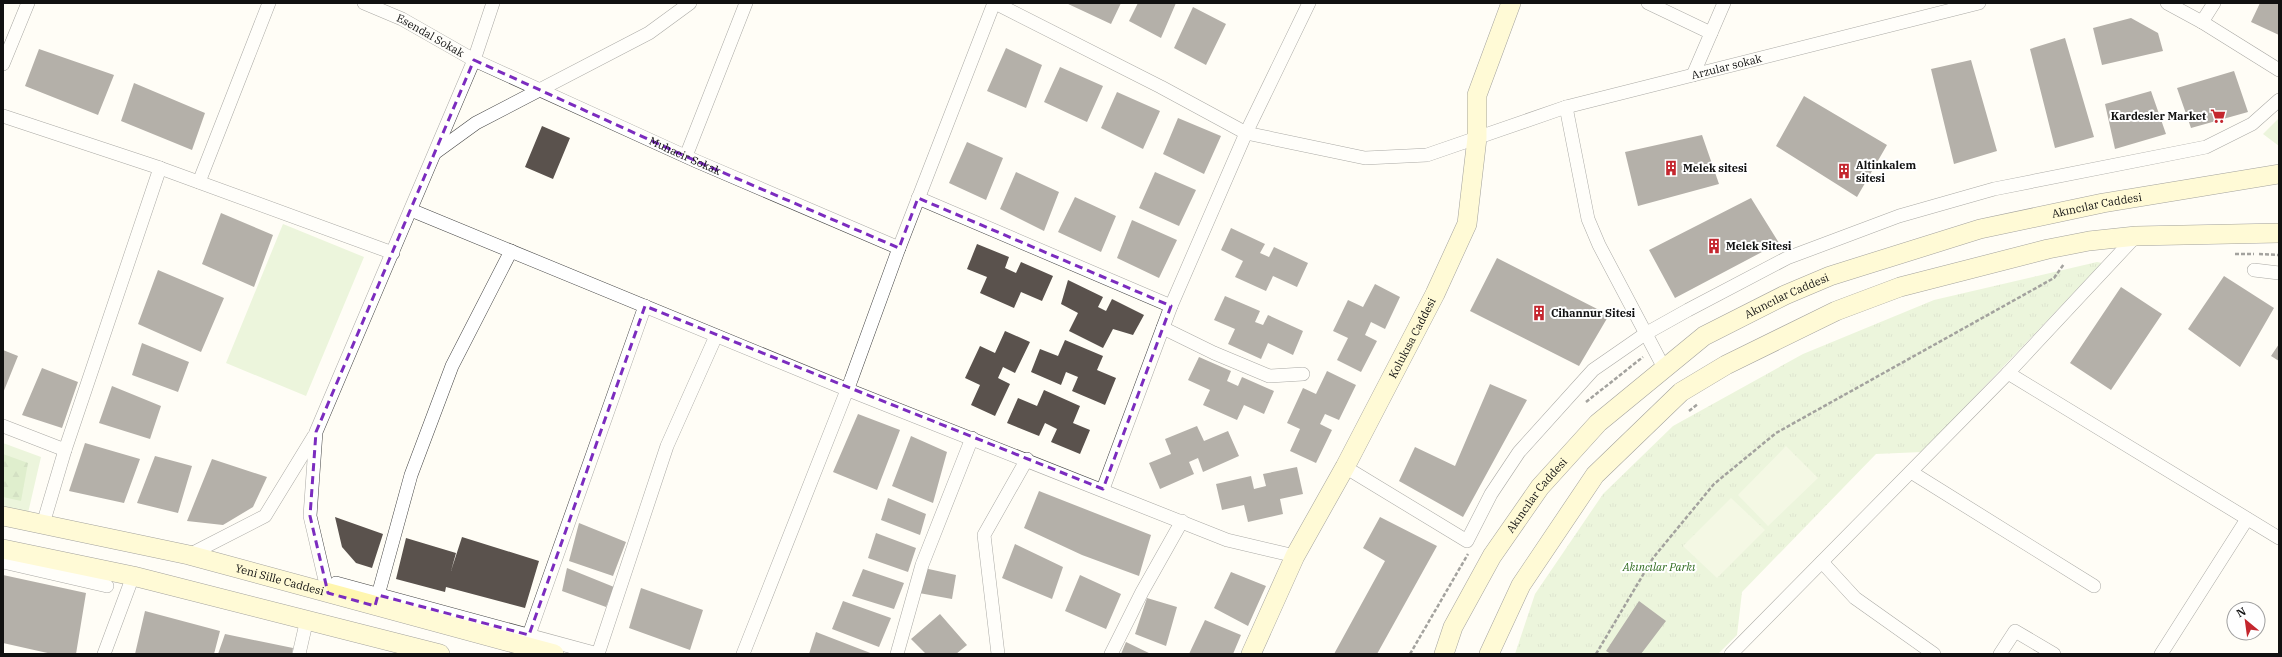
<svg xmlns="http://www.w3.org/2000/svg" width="2282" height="657" font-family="'IBM Plex Serif',serif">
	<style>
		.grass { fill: #d5ebbd }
		.forest { fill: url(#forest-firs) }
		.park { fill: url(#park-tufts) }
		.pitch { fill: #e6f2cf }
		.building { fill: #5a524d }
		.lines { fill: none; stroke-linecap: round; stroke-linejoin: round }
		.street-casing { stroke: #444; stroke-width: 14 }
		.secondary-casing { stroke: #333; stroke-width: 20 }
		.path { stroke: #333; stroke-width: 2.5; stroke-dasharray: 4 2; stroke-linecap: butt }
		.street { stroke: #fff; stroke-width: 13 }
		.secondary { stroke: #fff6b0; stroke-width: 19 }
		.marked { fill: none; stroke: #7b2cbf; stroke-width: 3; stroke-dasharray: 8 5; stroke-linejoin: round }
		.labels { text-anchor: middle; stroke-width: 4; stroke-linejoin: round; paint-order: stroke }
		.street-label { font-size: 11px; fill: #111; stroke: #fff }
		.poi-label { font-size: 11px; font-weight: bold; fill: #111; stroke: #fff; text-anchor: start }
		.park-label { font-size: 11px; font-style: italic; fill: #2f6b1f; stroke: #fff }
	</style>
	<defs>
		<pattern id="forest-firs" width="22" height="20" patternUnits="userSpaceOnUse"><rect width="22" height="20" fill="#b9dc9c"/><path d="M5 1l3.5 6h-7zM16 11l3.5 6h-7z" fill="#9ebc85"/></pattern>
		<pattern id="park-tufts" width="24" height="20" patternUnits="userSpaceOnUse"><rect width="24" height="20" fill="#d5ebbd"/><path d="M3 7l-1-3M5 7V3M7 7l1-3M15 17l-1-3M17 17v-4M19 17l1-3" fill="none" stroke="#b6c8a1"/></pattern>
	</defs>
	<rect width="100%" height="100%" fill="#fffdf5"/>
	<!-- grass -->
	<path class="grass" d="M2279,118V146L2263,134Z
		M283,224L364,257L306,396L226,363Z
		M3,443L41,457L28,513L3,508Z"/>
	<!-- forest -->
	<path class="forest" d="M3,454L28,463L21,501L3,497Z"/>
	<!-- park -->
	<path class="park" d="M2097,262L2102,263L1922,452L1876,454L1742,592L1737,635L1718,654H1515L1535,594L1603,494L1673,426L1803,354L1934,300Z"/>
	<!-- pitch -->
	<path class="pitch" d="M1786,446L1818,478L1768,526L1738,495Z
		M1731,498L1765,530L1717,578L1683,546Z"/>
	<!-- building -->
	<path class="building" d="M1066,3H1121L1111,24Z
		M1138,3H1176L1161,38L1129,21Z
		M2260,3H2279V35L2251,22Z
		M1193,7L1226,24L1206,65L1174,48Z
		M2131,18L2158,33L2163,51L2102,65L2093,28Z
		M2065,38L2094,137L2055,148L2030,49Z
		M1006,48L1042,65L1026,108L987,91Z
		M39,49L114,75L98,115L25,86Z
		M1971,60L1997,151L1954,164L1931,69Z
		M1060,67L1103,86L1087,122L1044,102Z
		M2234,71L2248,112L2191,128L2177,88Z
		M134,83L205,113L192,150L121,121Z
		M2151,91L2166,134L2115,149L2105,104Z
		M1117,92L1160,111L1143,149L1101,128Z
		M1804,96L1887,145L1857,197L1776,146Z
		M1178,118L1221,136L1204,174L1163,154Z
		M542,126L570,138L553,179L525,167Z
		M1702,135L1719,184L1638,206L1625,152Z
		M967,142L1003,158L986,200L949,183Z
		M1016,172L1059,192L1044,231L1000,209Z
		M1155,172L1196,190L1179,226L1139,208Z
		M1075,197L1116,216L1101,252L1058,232Z
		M1751,198L1779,243L1675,298L1649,250Z
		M221,213L273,235L254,287L202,264Z
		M1132,220L1177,240L1159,278L1117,258Z
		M1231,228L1265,244L1260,253L1269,257L1274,247L1308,263L1297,287L1273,276L1266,291L1235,277L1243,261L1221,250Z
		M977,244L1009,257L1005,268L1016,273L1021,262L1053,276L1042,301L1021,292L1014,308L980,293L987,277L967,269Z
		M1497,258L1609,315L1579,366L1470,311Z
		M158,270L224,298L201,352L138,324Z
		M2224,276L2274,308L2240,367L2188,329Z
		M1068,280L1103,297L1098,307L1106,311L1112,299L1144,315L1133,335L1113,329L1103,348L1069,331L1078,313L1061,304Z
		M1375,284L1400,297L1385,329L1371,322L1365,335L1377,341L1361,372L1337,360L1348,338L1333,331L1348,300L1363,307Z
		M2121,287L2162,314L2111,390L2070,363Z
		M1225,296L1260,311L1255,322L1263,325L1268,315L1303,331L1293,355L1268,343L1261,359L1228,344L1235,329L1214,320Z
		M1005,331L1030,342L1015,373L1003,367L998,378L1010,384L995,416L971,405L980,385L965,378L980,346L995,353Z
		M1065,340L1103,356L1097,370L1116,378L1105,405L1072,391L1078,377L1066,372L1061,385L1031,372L1040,349L1058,356Z
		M142,343L189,362L178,392L132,375Z
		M2279,344V361L2271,356Z
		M3,350L18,356L3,393Z
		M1199,357L1231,371L1227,381L1238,386L1242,377L1274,391L1264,414L1244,405L1237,420L1203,405L1210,390L1188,380Z
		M42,368L78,382L62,428L22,415Z
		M1327,371L1356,385L1339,420L1325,414L1320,424L1332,430L1316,463L1290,451L1300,429L1287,423L1303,388L1316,394Z
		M1490,384L1527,400L1463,517L1399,481L1415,447L1455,466Z
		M112,386L161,406L150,439L99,423Z
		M1044,390L1080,406L1073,423L1090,430L1080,454L1051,442L1057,429L1045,423L1039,436L1007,423L1018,398L1037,406Z
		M858,414L900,430L877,490L833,472Z
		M1197,426L1204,441L1228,431L1239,456L1203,472L1198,458L1189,462L1194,474L1160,489L1149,463L1171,454L1165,439Z
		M911,436L947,452L933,503L892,486Z
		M85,443L140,459L124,503L69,491Z
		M155,456L192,466L178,513L137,503Z
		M212,459L267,477L253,507L223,525L187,521Z
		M1297,467L1303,494L1280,499L1283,514L1248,522L1244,505L1222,510L1216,484L1251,476L1254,489L1266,486L1263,474Z
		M1039,491L1151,535L1139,576L1082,555L1024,528Z
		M888,498L926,514L920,535L881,520Z
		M335,517L383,534L372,568L356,563L342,547Z
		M1380,517L1437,546L1377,654H1334L1385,561L1363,548Z
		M579,523L626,542L613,576L569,561Z
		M876,533L916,548L908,572L868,558Z
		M462,537L539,561L525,608L446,587L445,592L396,579L406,538L456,553L451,571Z
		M1015,544L1063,567L1052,599L1002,578Z
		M567,568L614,587L606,607L562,591Z
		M924,568L956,575L952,599L919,593Z
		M863,569L904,583L894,609L852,596Z
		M1231,572L1266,586L1248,626L1214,608Z
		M3,575L86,593L76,654H52L3,643Z
		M1080,575L1121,594L1106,629L1065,611Z
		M641,588L703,610L690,650L629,628Z
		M1147,598L1177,607L1166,646L1135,634Z
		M843,601L891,618L879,647L832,629Z
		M1639,601L1666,621L1641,654H1611L1606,651Z
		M145,611L220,631L214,654H135Z
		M940,614L967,645L956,654H926L911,639Z
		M1205,620L1241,635L1233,654H1189Z
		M816,632L873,654H809Z
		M225,634L293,648L292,654H218Z
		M1126,642L1151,654H1121Z"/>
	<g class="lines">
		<!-- street casing -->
		<g class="street-casing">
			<g id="street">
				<path id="s1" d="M364,3L402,19L474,60L696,161L899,248"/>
				<path id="s2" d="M995,3L1161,87L1246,133L1365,158L1427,155L1566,107L1979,3"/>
				<path d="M1648,3L1711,33"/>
				<path d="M2167,3L2202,22L2279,70"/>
				<path d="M2202,22L2214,3"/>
				<path d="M3,64L28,3"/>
				<path d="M1693,75L1724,3"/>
				<path d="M1566,107L1588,219L1599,245L1664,368"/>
				<path d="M3,116L160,168L393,253"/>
				<path d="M436,152L476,123L649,33L690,3"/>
				<path d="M686,156L746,3"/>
				<path d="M199,182L269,3"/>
				<path d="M918,198L1171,306"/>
				<path d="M411,210L846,389L1227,540L1295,556"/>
				<path d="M2254,270L2279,273"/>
				<path d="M1163,328L1214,353L1269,376L1303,374"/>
				<path d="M2008,373L2279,538"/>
				<path d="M3,426L65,450"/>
				<path d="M1345,467L1467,541L1491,494L1519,452L1593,370L1645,334L1688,310L1787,258L1899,216L1994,189L2206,147L2252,124L2279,100"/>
				<path d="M1911,472L2094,586"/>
				<path d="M1103,489L1171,306L1246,133L1309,3"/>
				<path d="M43,524L65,450L160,168"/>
				<path d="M189,555L265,516L314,436"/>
				<path d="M3,562L107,586"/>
				<path d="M1822,562L1855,598L1934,654"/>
				<path d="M336,583L598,654"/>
				<path d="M328,593L310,516L316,432L474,60L493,3"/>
				<path d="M375,606L411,475L452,366L511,251"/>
				<path d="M525,646L645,306"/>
				<path d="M104,654L133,576"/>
				<path d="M299,654L307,619"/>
				<path d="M598,654L667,446L716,336"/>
				<path d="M743,654L851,380L899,248L994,3"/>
				<path d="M897,654L922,565L972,438"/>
				<path d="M998,654L984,535L1027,459"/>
				<path d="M1111,654L1142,592L1182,521"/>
				<path d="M1731,654L2008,373L2136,236"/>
				<path d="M2000,654L2015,631L2054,654"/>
				<path d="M2161,654L2247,519"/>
			</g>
		</g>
		<!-- secondary casing -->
		<g class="secondary-casing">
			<g id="secondary">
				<path id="s3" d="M3,516L189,555L554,654"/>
				<path d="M3,549L133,576L440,654"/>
				<path id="s4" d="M1251,654L1295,556L1345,467L1435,294L1467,224L1477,138V95L1511,3"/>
				<path id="s5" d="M1444,654L1453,627L1492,556L1540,487L1598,423L1704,336L1785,295L1830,276L1980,229L2103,203L2279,174"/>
				<path d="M1489,654L1521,585L1595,475L1681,392L1726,365L1836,311L1900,287L2048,249L2089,241L2136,236L2279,233"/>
			</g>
		</g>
		<!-- path -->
		<path class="path" d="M2235,254H2254
			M2259,254L2279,255
			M1586,402L1643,357
			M1689,411L1698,404
			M1410,654L1468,554
			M1596,654L1653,558L1714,484L1776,433L2054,278L2064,264"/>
		<!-- street -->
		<use href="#street" class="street"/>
		<!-- secondary -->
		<use href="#secondary" class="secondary"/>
	</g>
	<!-- marked area -->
	<path d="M0 0H2282V657H0ZM474,60L696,161L899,248L918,198L1171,306L1103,489L645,306L529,635L378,595L375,606L328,593L310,516L316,432Z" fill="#fffdf5" fill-opacity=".55" fill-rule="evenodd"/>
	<path class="marked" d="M474,60L696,161L899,248L918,198L1171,306L1103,489L645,306L529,635L378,595L375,606L328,593L310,516L316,432Z"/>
	<!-- icons -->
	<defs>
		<g id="supermarket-bare" transform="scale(1.2)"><path d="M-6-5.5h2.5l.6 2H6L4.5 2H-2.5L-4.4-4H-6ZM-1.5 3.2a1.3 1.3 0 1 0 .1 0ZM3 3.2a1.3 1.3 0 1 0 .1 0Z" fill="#c4262e" stroke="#fff" stroke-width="2.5" paint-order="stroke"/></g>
		<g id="building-bare" transform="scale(1.2)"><path d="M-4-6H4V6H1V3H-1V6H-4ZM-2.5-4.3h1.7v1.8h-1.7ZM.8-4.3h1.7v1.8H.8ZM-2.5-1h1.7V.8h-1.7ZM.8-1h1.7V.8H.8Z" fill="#c4262e" stroke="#fff" stroke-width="2.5" paint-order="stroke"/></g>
	</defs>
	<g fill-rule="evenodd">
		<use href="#supermarket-bare" x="2218" y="116"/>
		<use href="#building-bare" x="1671" y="168"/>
		<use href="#building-bare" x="1844" y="171"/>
		<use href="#building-bare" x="1714" y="246"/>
		<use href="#building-bare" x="1539" y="313"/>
	</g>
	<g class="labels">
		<!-- street labels -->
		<g class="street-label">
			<text dy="4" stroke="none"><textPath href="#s1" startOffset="74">Esendal Sokak</textPath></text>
			<text dy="4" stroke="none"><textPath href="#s2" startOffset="779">Arzular sokak</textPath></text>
			<text dy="4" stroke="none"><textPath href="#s1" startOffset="356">Muhacir Sokak</textPath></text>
			<text dy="4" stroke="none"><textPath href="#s5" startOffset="833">Akıncılar Caddesi</textPath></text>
			<text dy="4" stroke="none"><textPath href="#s5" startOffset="509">Akıncılar Caddesi</textPath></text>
			<text dy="4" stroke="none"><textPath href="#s4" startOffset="355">Kolukısa Caddesi</textPath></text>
			<text dy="4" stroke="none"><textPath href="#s5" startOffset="185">Akıncılar Caddesi</textPath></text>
			<text dy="4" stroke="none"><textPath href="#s3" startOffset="284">Yeni Sille Caddesi</textPath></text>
		</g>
		<!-- poi labels -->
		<g class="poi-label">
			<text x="2206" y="120" text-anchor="end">Kardesler Market</text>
			<text x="1856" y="169">Altinkalem<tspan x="1856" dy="13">sitesi</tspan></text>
			<text x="1683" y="172">Melek sitesi</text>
			<text x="1726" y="250">Melek Sitesi</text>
			<text x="1551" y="317">Cihannur Sitesi</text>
		</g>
		<!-- park labels -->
		<g class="park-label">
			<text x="1659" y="571">Akıncılar Parkı</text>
		</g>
	</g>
	<!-- border -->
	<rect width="2282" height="657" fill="none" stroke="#111111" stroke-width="8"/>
	<!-- north arrow -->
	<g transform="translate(2246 621) rotate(331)"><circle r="19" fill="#ffffff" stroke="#a0a0a0"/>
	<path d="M0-3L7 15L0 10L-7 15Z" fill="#c4262e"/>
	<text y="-6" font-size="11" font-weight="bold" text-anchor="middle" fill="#111111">N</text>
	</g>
</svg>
